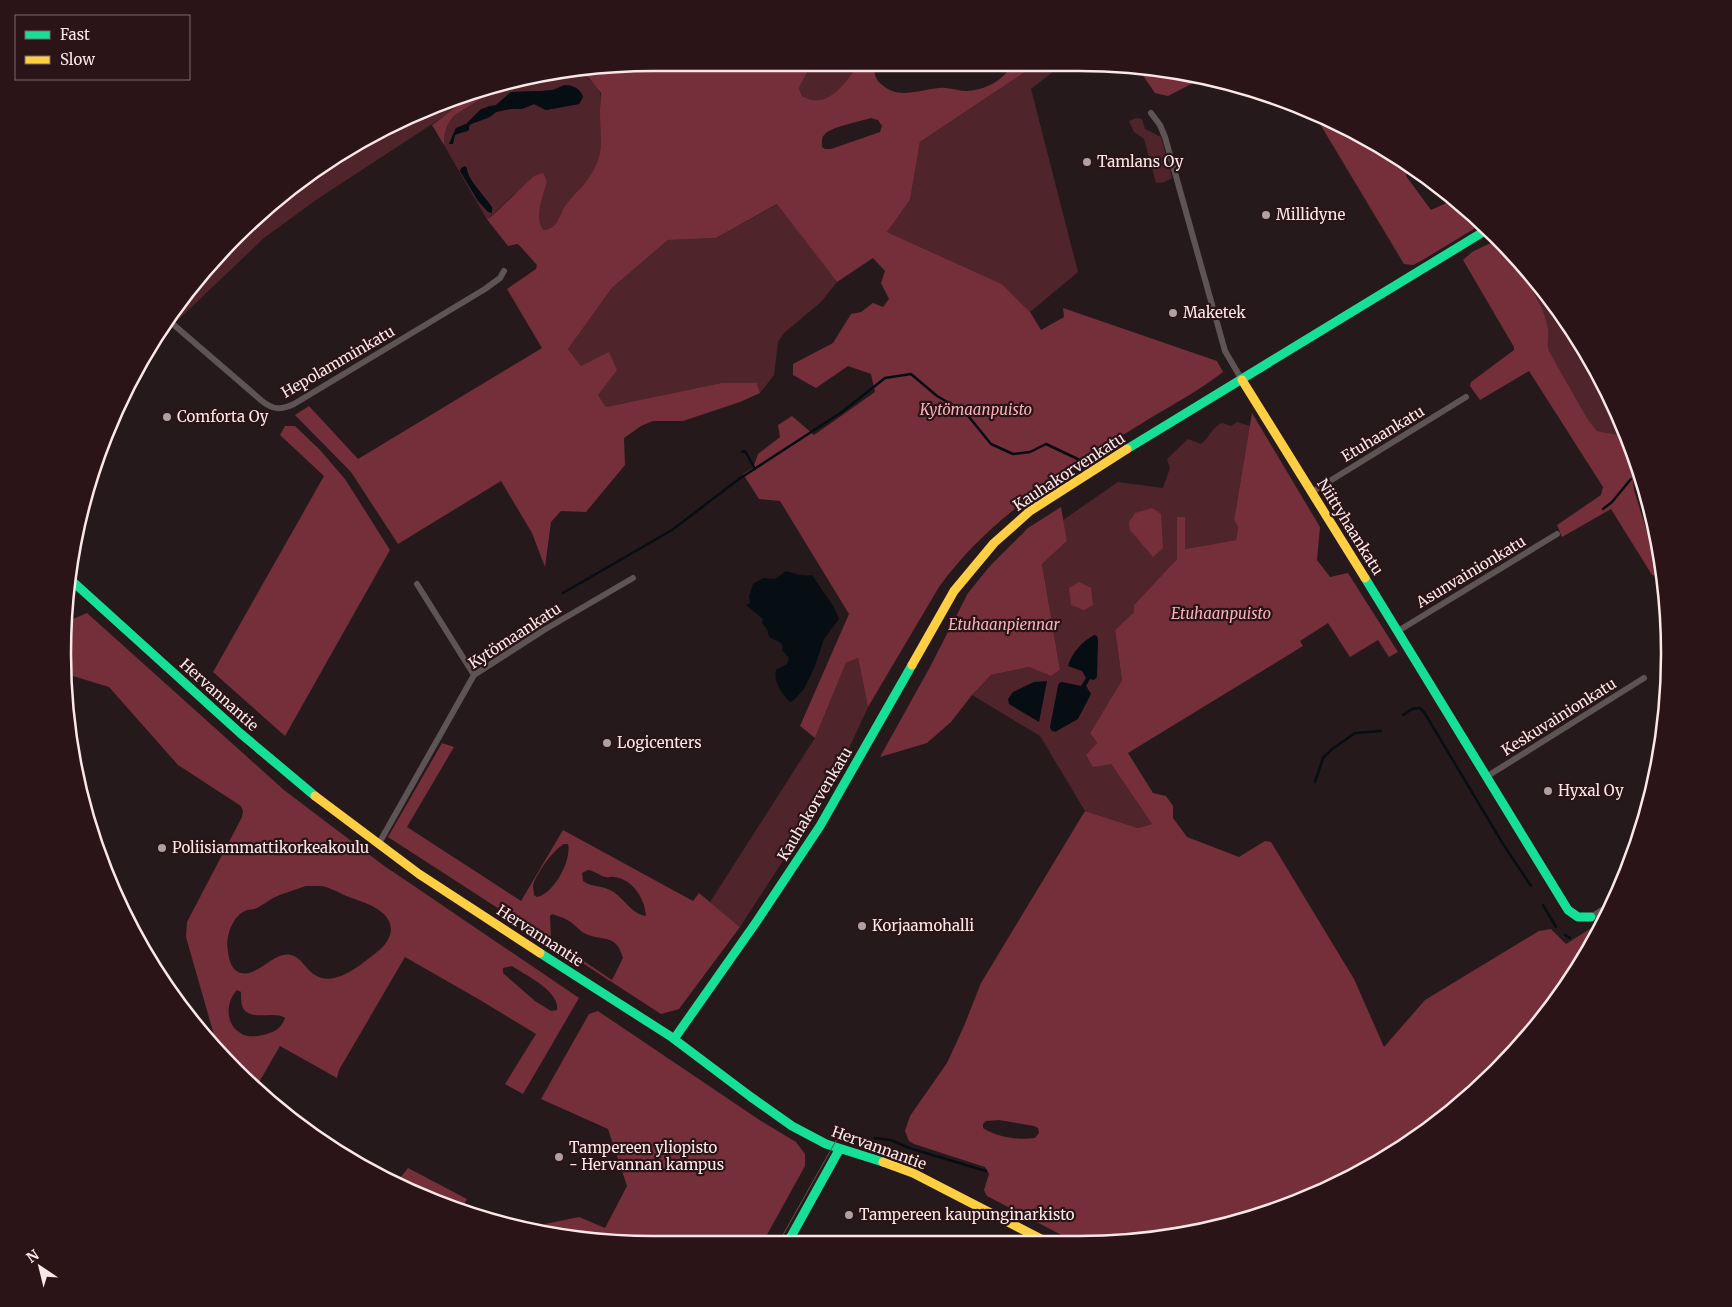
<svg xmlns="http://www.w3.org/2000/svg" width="1732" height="1307" font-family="Merriweather,serif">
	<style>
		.green { fill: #50242b; fill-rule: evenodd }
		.forest { fill: #742f3b; fill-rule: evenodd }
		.water { fill: #060e14 }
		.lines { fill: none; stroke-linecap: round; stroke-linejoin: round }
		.stream { stroke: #060e14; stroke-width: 2.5 }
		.street { stroke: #5e5455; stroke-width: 6 }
		.fast { stroke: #16e098; stroke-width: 9 }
		.slow { stroke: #ffcf43; stroke-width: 9 }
		.tram { stroke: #5d5253; stroke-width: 1 }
		.poi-dot { fill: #b0a0a1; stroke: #2b1417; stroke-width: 2 }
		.labels { text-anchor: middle; stroke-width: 4.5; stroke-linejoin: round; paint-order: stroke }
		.poi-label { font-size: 15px; fill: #fae8e9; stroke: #2b1417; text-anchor: start }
		.street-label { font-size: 15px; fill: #fae8e9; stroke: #2b1417 }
		.park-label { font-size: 15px; font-style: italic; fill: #f7b1b8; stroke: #2b1417 }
		.rim { fill: none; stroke: #fae8e9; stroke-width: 2.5 }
	</style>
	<rect width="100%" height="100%" fill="#26191b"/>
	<!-- green -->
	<path class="green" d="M812,63H859C846,82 828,111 802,96L799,88Z
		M1037,64H1063L1031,89L1078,272L1030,312L1002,284L887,232L910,200L920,142Z
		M575,73C586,77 593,80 599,91C605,100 602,152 598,163C591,180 575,191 565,206C558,216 559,228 544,230C533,218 544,195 547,181L513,195L488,219L486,218L444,145C444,133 446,124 455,115L508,82ZM565,85L583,97L579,104L546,110L534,104L522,109H510L496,112L490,117L471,124L469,126V130L466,132L457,133L449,143L456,128L466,124L488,106L496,105L511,92L542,91L553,90ZM460,171H467C471,184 486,196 493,210L478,201Z
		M484,90L316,200L264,238L177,321L170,315L235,236L358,142Z
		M1136,118L1142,119L1145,129L1161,137L1172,178L1165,182L1156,183L1144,139L1134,132L1129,121Z
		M778,204L837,282L821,302L784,333L778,342L774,375L760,393L757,383H721L606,407L598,395L609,353L581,366L568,349L612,288L668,240L716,238Z
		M1518,260L1548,294L1609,392L1625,436L1597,431L1587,418L1549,351C1546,343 1550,336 1548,328C1544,305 1528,284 1516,265Z
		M1237,422L1250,426L1234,520L1238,527L1236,540L1185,549V518L1177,517V559L1134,605V612L1115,630L1122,680L1090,733L1152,824L1138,828L1085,811L1040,736L972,695L991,675L1029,667L1051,676L1060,670L1042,564L1067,541L1063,520L1118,482L1163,488L1170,468L1167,459L1188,439L1201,444C1211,436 1210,429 1222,423L1231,426Z
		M858,658L868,707L845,757L812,816L740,927L710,902L815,738L846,663Z"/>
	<!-- forest -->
	<path class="forest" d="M654,63H741L745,67L761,63H812L799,88L802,96C828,111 846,82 859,63H875C874,72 874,78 881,84C898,100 918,90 939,88C948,87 957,91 966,91C983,91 1006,80 1012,63L1037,64L920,142L910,200L887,232L1002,284L1030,312L1041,330L1064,317L1063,308L1217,361L1223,372C1201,389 1176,403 1152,417C1075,465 993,512 939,587L868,707L858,658L846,663L815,738L800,726L849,614L780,501L759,499L743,474L753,468L758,454L780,437L778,425L792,416L814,435L875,392L871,374L848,366L816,388L793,375V364L833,343L851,314L861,312L873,303L883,307L889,299L881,283L885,271L873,258L837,282L777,204L716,238L668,240L612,288L568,349L581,366L609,352L617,370L598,395L606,407L721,383H757L760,393L740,402L683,421H653L641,426L624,438L625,465L586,512L561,511L551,522L545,567L532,533L501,481L398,544L351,472L295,415L309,406L358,459L542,348L507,289L536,269L537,265L519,245L517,244L508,246L486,218L488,219L493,215L534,176L543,173L547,181C544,195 533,219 544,230C559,228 558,216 565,206C572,195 583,187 590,176C604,157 601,139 600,116C599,109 602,101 601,93L589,78L575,73ZM871,118L878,120L882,126L880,132L831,149H825L822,147C822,143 821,139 824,135C832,126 859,122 871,118Z
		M1137,67L1203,78L1168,96L1155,93Z
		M508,82L455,115C446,124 444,133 444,145L432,125C455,109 480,85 508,82Z
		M1314,114L1340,123L1407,162L1409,164L1406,176L1431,210L1453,200L1482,224L1421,261L1413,265L1404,264Z
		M1499,239L1518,260L1516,265C1528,284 1544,305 1548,328C1550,336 1546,343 1549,351L1587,418L1597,431L1625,436L1630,449L1634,490L1660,574L1656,576L1652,575L1611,509L1562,537L1557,525L1601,495L1603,487L1529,371L1480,400L1470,386L1471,382L1514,350V347L1463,260L1472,252Z
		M1252,413L1320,527L1317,560L1330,577L1348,573L1398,652L1389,657L1378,640L1350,657L1328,623L1300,641L1303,646L1128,753L1153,793L1166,796L1173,806V818L1187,837L1239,857L1265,841L1271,842L1354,979L1384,1047L1425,1000L1539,931L1551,929L1566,944L1604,920L1590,949L1523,1043L1438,1123L1304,1200L1156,1239L1071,1240L987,1196L984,1190L989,1174L985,1167L914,1144L909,1141L905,1131L910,1116L947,1063L964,1026L981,983L1085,811L1138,828L1152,824L1111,764L1093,767L1086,755L1097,743L1090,733L1122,680L1115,630L1134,612V605L1177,559V517H1185V549L1236,540L1238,527L1234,520ZM999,1120L1034,1126L1038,1128L1039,1133L1035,1138C1017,1140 999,1138 983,1128V1124L986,1121Z
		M285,426H295L320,450L345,479L390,550L285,736L213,672L324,476L280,435Z
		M1634,459L1649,501L1652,515L1649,516L1646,513L1635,472Z
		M1061,507L1067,541L1042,564L1060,670L1051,676L1029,667L991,675L972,695L951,722L927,743L880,757L930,667L968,593L990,566L1028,528Z
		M1152,508L1161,514L1163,548L1153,557L1130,530L1129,522L1135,513Z
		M1079,582L1091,588L1093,605L1084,610L1071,605L1069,588Z
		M87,613L284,790L383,865L579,998L523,1094L505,1084L536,1034L480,1000L405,957L339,1070L337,1078L280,1046L255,1089L218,1049L186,937L187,922L242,817L243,811L241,806L178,765L109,687L73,676L65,680L68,621ZM306,886C311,886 316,886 321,886C330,887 341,894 349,897C357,900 367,903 374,907C396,919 396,937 377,952C360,965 332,991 311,972C304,966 300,957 291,955C272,951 257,980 238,972C231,968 229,959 228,952C225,939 231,919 243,912C247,909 253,910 257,908C263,905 268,901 273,898C283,893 295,890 306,886ZM512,966C525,975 560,991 557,1010L551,1011L535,1001L503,973V968ZM237,990L241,992C241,997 241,1004 243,1008C251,1022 274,1010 285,1018C283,1023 281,1027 276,1030C268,1035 250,1039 242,1034C225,1025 225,1003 237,990Z
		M442,743L454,747L407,827L521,901L563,830L693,901L699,893L740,927L679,1009L661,1014L388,837ZM564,844H568C572,860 554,894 537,897L534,895C534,892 533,889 533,886C535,875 554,849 564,844ZM588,870C595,871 600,876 606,877C609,878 611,876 614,877C633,879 645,899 646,916C632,915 623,896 610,890C601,885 593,888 583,881L582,873ZM552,914C557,916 563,917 567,920C574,923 579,931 586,934C604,942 616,933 623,958L612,980L551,939L550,916Z
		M598,1011L761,1121L796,1142L805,1154V1166L763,1242L615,1243L541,1229L545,1224L579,1217L605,1228L627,1186L608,1129L541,1099L589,1014Z
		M408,1168L467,1199L460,1211L396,1183Z"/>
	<!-- water -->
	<path class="water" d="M565,85C573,85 581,89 583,97L579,104L546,110L534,104L522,109H510L496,112L490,117L471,124L469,126V130L455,135L453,144H449L456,128L466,124L481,109L496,105L511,92L542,91L553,90Z
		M465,166L467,168C466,178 486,198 492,207V213L488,212L478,201L460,171L461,168Z
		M786,571C795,573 802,577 812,575C818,585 838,610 839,619L824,639L815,666L804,689L794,700L790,702C782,694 773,682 776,670L787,664L789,658L782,650L783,647L781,643L769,637L767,629L762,623L763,619L746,605L750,603L749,596L753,584L763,578L775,579Z
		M1094,635L1097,636L1098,640L1097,677L1094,680L1090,679L1086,686L1091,694L1078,719L1055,732L1051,730L1050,727L1058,686L1059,683L1062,682L1081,686L1086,678L1082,671L1068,666C1072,652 1082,642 1094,635Z
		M1047,681L1039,722L1009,704L1008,699L1013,692L1034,682Z"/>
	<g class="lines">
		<!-- stream -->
		<path class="stream" d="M742,452L745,451L755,469
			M1603,509L1612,502L1631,479
			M563,593L672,530L739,479L842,412L885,378L911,374L937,396L965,412L991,444L1013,454L1030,452L1046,444L1084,462
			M1403,715L1412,709L1420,708L1424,712L1503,844L1531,886
			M1315,782L1323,758L1331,750L1355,733L1381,731
			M1543,905L1556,927
			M1565,935L1570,938
			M875,1138L891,1140L909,1148L986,1171"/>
		<!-- street -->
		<path class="street" d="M1151,113L1160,125L1165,137L1225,351L1242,380
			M167,319L262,401C273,410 281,410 294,404L485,289L500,278L504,271
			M1312,492L1466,397
			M417,584L474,675
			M1398,631L1557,534
			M1486,777L1644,678
			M378,845L474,675L544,630L633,578
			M1591,917L1610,905"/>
		<!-- fast -->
		<path class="fast" d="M1127,449L1488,229
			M1365,578L1568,910L1578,917H1591
			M71,580L240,733L315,796
			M540,953L670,1036L751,1097L792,1126L826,1144L883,1162
			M674,1039L757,921L820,826L912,665
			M788,1242L839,1150"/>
		<!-- slow -->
		<path class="slow" d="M1242,380L1365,578
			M912,665L954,591L994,543L1030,511L1127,449
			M315,796L419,874L540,953
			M883,1162L913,1173L1043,1240"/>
		<!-- tram -->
		<path class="tram" d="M779,1242L837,1139"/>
	</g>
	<!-- markers -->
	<g class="poi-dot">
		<circle cx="1087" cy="162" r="5"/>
		<circle cx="1266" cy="215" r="5"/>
		<circle cx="1173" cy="313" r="5"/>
		<circle cx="167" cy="417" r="5"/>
		<circle cx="607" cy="743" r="5"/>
		<circle cx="1548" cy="791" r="5"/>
		<circle cx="162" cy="848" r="5"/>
		<circle cx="862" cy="926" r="5"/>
		<circle cx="559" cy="1157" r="5"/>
		<circle cx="849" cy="1215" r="5"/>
	</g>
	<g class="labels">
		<!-- poi labels -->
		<g class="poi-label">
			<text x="1097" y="167">Tamlans Oy</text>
			<text x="1276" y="220">Millidyne</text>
			<text x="1183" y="318">Maketek</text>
			<text x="177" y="422">Comforta Oy</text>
			<text x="617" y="748">Logicenters</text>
			<text x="1558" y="796">Hyxal Oy</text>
			<text x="172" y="853">Poliisiammattikorkeakoulu</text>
			<text x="872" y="931">Korjaamohalli</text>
			<text x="569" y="1153">Tampereen yliopisto<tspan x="569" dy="17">- Hervannan kampus</tspan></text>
			<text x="859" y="1220">Tampereen kaupunginarkisto</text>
		</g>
		<!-- street labels -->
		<g class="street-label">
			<text transform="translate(338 362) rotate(-30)" y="5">Hepolamminkatu</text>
			<text transform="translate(1383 434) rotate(-31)" y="5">Etuhaankatu</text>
			<text transform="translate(1069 472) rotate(-33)" y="5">Kauhakorvenkatu</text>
			<text transform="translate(1350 527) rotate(58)" y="5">Niittyhaankatu</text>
			<text transform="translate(1471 572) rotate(-31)" y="5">Asunvainionkatu</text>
			<text transform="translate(515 636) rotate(-33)" y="5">Kytömaankatu</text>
			<text transform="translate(219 695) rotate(42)" y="5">Hervannantie</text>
			<text transform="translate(1559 717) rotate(-32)" y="5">Keskuvainionkatu</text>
			<text transform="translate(815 804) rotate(-59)" y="5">Kauhakorvenkatu</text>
			<text transform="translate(540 936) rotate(33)" y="5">Hervannantie</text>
			<text transform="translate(879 1148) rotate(20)" y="5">Hervannantie</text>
		</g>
		<!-- park labels -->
		<g class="park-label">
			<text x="976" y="415">Kytömaanpuisto</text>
			<text x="1221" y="619">Etuhaanpuisto</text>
			<text x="1004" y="630">Etuhaanpiennar</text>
		</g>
	</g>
	<!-- crop -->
	<path d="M0 0H1732V1307H0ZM653 71H1079A582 582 0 0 1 1661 653V654A582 582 0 0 1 1079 1236H653A582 582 0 0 1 71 654V653A582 582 0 0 1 653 71Z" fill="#2b1417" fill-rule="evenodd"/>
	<path class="rim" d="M653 71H1079A582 582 0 0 1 1661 653V654A582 582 0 0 1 1079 1236H653A582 582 0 0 1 71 654V653A582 582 0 0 1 653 71Z"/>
	<!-- legend -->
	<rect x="15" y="15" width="175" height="65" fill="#2b1417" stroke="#7e696b"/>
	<rect x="25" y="31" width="25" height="8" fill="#16e098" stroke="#7e696b"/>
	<text x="60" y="40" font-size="15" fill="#fae8e9">Fast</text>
	<rect x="25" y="56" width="25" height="8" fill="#ffcf43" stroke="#7e696b"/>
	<text x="60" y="65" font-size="15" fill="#fae8e9">Slow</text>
	<!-- north arrow -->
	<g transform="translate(40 1267) rotate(325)" stroke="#2b1417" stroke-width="4" paint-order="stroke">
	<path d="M0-4L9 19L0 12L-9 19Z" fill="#fae8e9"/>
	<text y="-8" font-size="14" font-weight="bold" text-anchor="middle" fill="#fae8e9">N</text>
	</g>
</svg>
